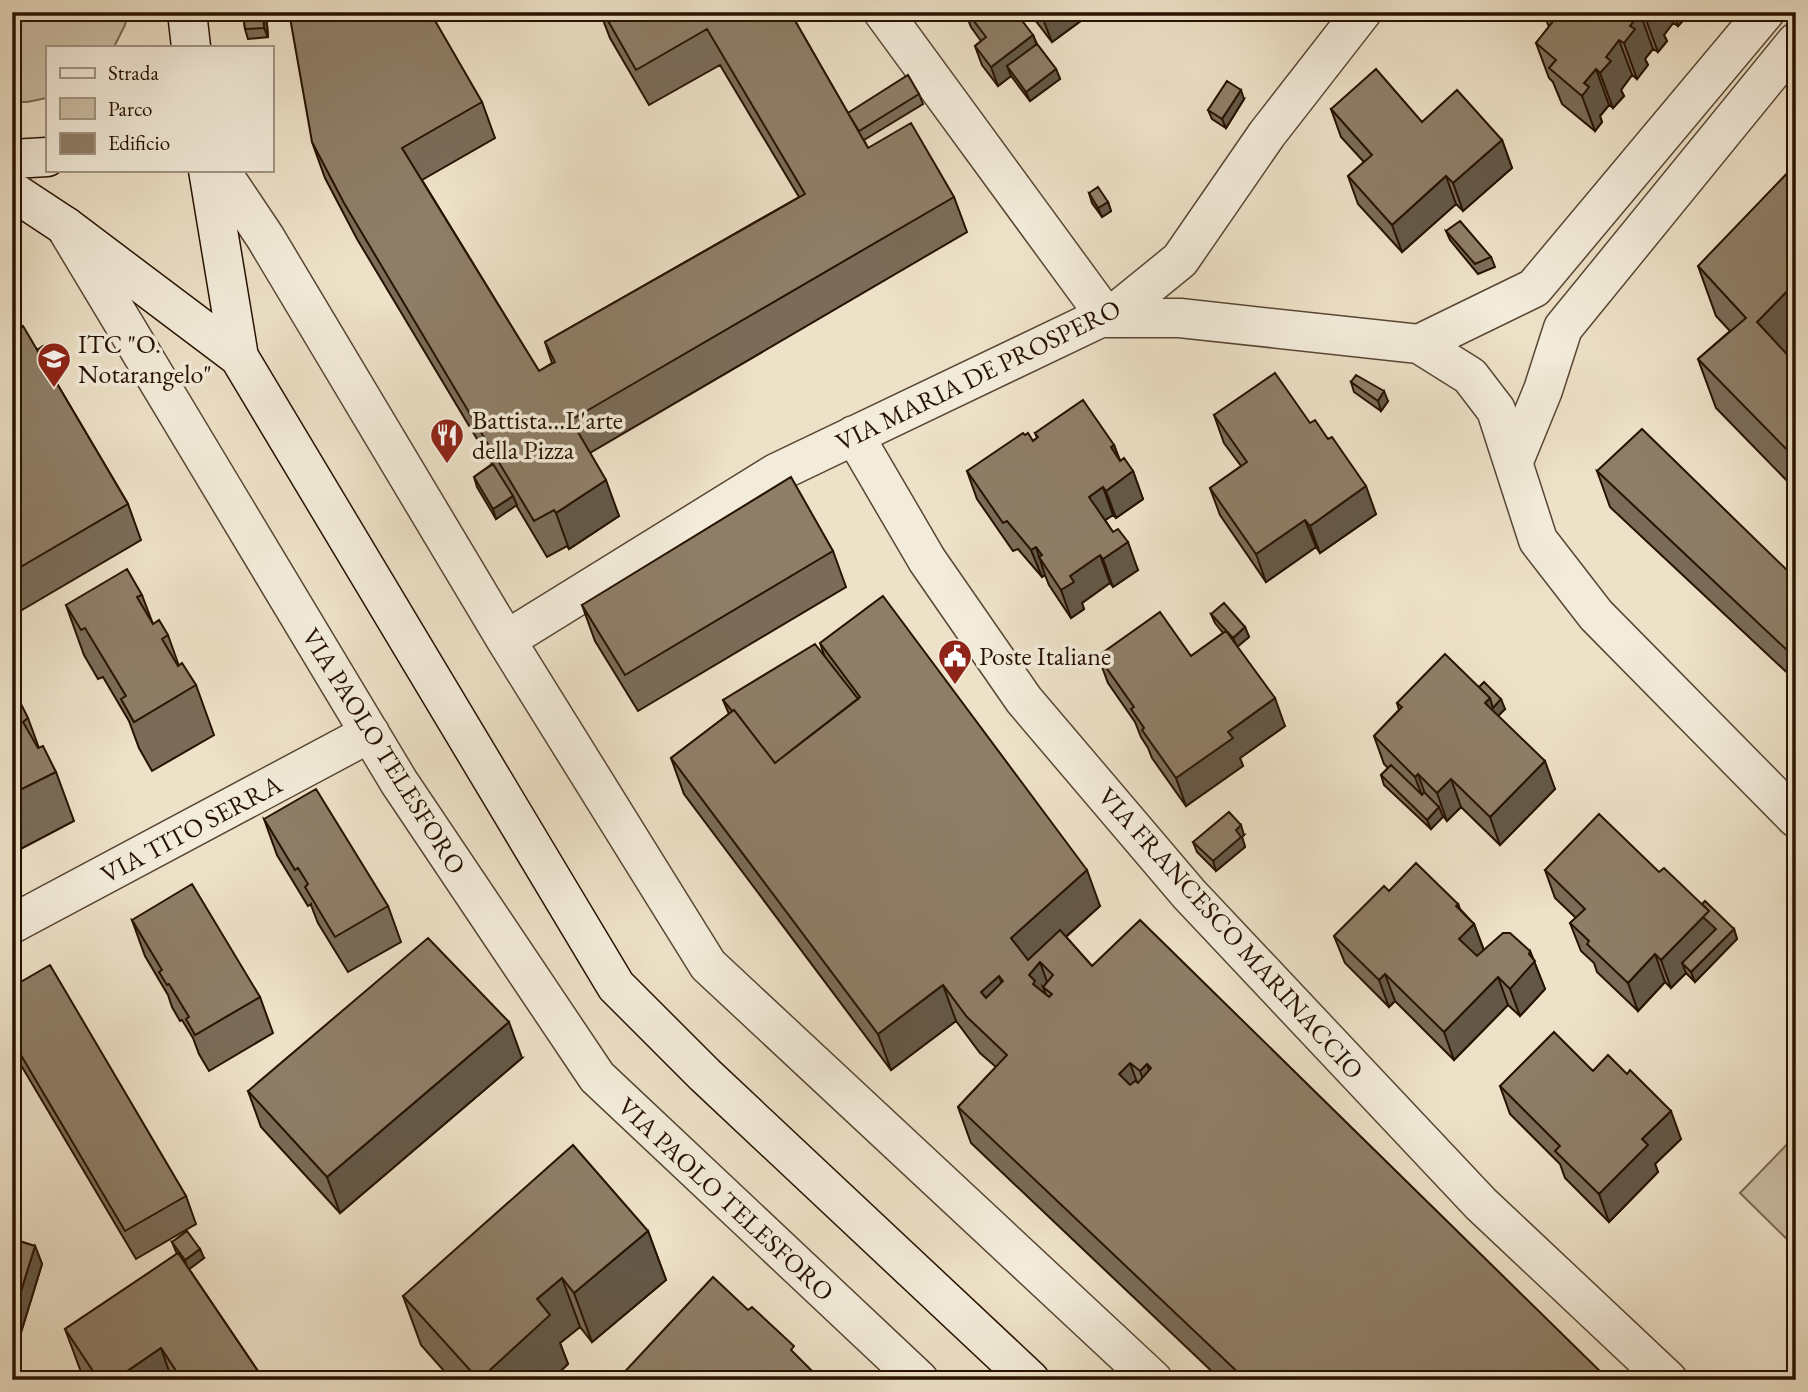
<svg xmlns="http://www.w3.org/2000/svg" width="1808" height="1392" font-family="'EB Garamond',serif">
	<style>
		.green { fill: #cbbea5; stroke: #796852; stroke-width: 2 }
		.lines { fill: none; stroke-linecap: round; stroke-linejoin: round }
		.street-casing { stroke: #584632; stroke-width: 41 }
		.secondary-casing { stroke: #271200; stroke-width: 41 }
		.street { stroke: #f3ecdb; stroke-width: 38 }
		.secondary { stroke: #f3ecdb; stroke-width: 38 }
		.wall { fill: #7a6c59; stroke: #271200; stroke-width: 2 }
		.shaded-wall { fill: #635848; stroke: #271200; stroke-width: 2 }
		.building { fill: #8e7e67; stroke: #271200; stroke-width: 2; fill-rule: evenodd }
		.labels { text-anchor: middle; stroke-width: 7; stroke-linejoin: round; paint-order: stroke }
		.poi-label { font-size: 26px; fill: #271200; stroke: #f3ecdb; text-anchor: start }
		.street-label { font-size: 26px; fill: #271200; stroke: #f3ecdb }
	</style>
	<rect width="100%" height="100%" fill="#ede1c7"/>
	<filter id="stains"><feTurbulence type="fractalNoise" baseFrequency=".00286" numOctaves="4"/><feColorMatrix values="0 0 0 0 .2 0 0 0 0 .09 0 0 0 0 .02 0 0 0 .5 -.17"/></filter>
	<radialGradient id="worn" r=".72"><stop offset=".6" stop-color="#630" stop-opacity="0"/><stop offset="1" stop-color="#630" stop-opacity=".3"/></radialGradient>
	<!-- green -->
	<path class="green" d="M12,12H128L125,25L114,47H47V98L27,102H12Z
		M1796,1135V1248L1740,1193Z"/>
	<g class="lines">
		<!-- street casing -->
		<g class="street-casing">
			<path id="street" d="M883,12L1107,318H1180L1419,344L1470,376L1496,410L1538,540L1596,615L1796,818
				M220,170L265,237L506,640L708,965L1153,1380
				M65,226L399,782L597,1077L919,1380
				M1419,344L1534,288L1765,12
				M854,435L927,560L1024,700L1189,894L1481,1204L1668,1380
				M1514,461L1543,390L1563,328L1796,42
				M506,640L776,473L1121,308L1180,260L1267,134L1362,12
				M12,924L370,733"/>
		</g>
		<!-- secondary casing -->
		<g class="secondary-casing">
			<path id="secondary" d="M187,12L191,47
				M12,159L47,157
				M208,170L239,357
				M12,191L65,226L239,357L616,986L705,1075L1030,1380"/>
		</g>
		<!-- street -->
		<use href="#street" class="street"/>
		<!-- secondary -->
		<use href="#secondary" class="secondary"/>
	</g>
	<!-- wall -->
	<path class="wall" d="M243,12H266L268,37L248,39L245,29Z
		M600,12H790L848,113L919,94L923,104L864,140L868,148L954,197L967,232L590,453L619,516L569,549L567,546L547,557L516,505L496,519L477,487L474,477L492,464L357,239L325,178L312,142L482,102L495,138L422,180L539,371L552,363L545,342L799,197L720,65L649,105L610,38Z
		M965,12H1004L1010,20L1033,35L1037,44L1056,69L1060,79L1030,101L1011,76L998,86L982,65L975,46L981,41L971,27Z
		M1029,12H1093L1052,42Z
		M1502,12H1515L1510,18Z
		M1543,12H1688V15L1678,26L1673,23L1664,35L1667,41L1658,52L1653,49L1645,59L1648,65L1637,79L1632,75L1621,90L1624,96L1613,108L1609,105L1600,116L1602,122L1595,131L1562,104L1553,82L1549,78L1536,43L1549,27Z
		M1244,99L1226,128L1212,119L1208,110Z
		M1331,109L1422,122L1502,140L1512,168L1463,211L1456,204L1402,252L1358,204L1348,176L1364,162L1341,137Z
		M1089,193L1108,202L1111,211L1102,217L1092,203Z
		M1446,231L1491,257L1495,267L1478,274L1450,240Z
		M1698,266L1796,364V490L1716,408L1698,359L1730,331L1716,316Z
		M12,317L19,329L37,350L57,370L60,379L56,382L128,504L141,540L22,610L12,594Z
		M1351,382L1388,401L1381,411L1354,392Z
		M1214,415L1310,423L1328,439L1376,514L1320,553L1316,547L1266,582L1220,515L1210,488L1241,466L1224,443Z
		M1035,433L1114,445L1120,460L1133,471L1143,499L1116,518L1113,515L1105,520L1138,570L1113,587L1110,583L1082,603L1084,609L1071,618L1049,585L1045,575L1042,577L1018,549L1013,551L977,499L967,471L1033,441L1037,438Z
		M1597,471L1796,579V681L1610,507Z
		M833,551L846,587L638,711L595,641L582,605Z
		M142,595L153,624L168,635L179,666L196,685L214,735L152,771L139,748L129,721L103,677L98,679L84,655L66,605Z
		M1211,614L1245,627L1249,637L1237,647L1285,726L1240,758L1243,766L1186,806L1152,758L1148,748L1141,737L1135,722L1108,683L1098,656H1191L1223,633L1215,623Z
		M820,643L1100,906L1066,937L1092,966L1609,1380H1221L971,1143L958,1107L996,1067L980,1053L956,1021L891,1070L684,794L671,758L729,714L723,700L824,655Z
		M1479,687L1505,709L1498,716L1555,789L1500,845L1461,807L1447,821L1443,816L1431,829L1384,785L1381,775L1388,768L1384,764L1374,736L1399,710L1397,703Z
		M12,703L13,706L28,718L39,748L56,772L74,821L13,853Z
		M264,819L388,906L401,942L348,972L318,923L311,905V904L308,906L277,855Z
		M1244,835L1242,837L1245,847L1216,871L1197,852L1193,842Z
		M1545,870L1659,872L1734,929L1737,939L1695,982L1686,973L1671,988L1665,982L1638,1011L1597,972L1594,963L1581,951L1570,923L1576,918L1555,898Z
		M1389,891L1458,904L1460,909L1474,924L1484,950L1530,951L1545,989L1520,1016L1508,1005L1454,1060L1395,1001L1389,1007L1345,963L1334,936Z
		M132,920L260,997L273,1033L209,1071L199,1054L193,1038L182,1020L180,1021L172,1007L168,995L145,956Z
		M12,987L186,1196L196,1224L136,1259L12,1050Z
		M522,1058L340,1213L261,1127L248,1091Z
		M1593,1071L1681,1139L1655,1164L1658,1172L1609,1222L1565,1178L1560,1164L1510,1114L1500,1086Z
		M12,1213L17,1226L13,1239L35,1246L42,1264L19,1339L12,1336Z
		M648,1231L666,1280L592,1342L580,1327L560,1343L568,1364L551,1380H452L421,1345L403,1296Z
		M172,1242L204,1258L189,1269L264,1380H84L65,1329L177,1254Z"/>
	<!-- shaded-wall -->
	<path class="shaded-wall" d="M263,12H266L268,37L264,28Z
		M1044,12H1093L1052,42L1041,14Z
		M1508,12H1515L1510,18Z
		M1648,12H1670L1673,23L1664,35L1667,41L1658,52L1645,17Z
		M1673,12H1688V15L1678,26Z
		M1640,13L1653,49L1645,59L1648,65L1637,79L1624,43L1630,26Z
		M1033,35L1040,54L1007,66L1011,76L998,86L991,67Z
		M1619,40L1632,75L1621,90L1624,96L1613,108L1600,73L1606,57Z
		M1056,69L1060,79L1030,101L1026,92Z
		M1596,69L1609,105L1600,116L1602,122L1595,131L1582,96L1584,83Z
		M1241,90L1244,99L1226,128L1222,119Z
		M1502,140L1512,168L1463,211L1453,183Z
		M1446,176L1456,204L1402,252L1392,225Z
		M1108,202L1111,211L1102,217L1098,208Z
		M1796,282V350L1775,372L1757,322Z
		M1384,391L1388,401L1381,411L1378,401Z
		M1114,445L1124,473L1111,447Z
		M1133,471L1143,499L1116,518L1106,491Z
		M606,480L619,516L569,549L556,513Z
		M1366,486L1376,514L1320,553L1310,526Z
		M1103,487L1113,515L1099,524L1089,497Z
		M513,496L517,505L496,519L493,509Z
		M1305,520L1316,547L1266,582L1256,554Z
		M1128,542L1138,570L1113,587L1103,559Z
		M1036,547L1045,575L1042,577L1031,550Z
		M1100,555L1110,583L1082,603L1084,609L1071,618L1061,590L1070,576Z
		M1245,627L1249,637L1237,647L1233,638Z
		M1796,646V669L1789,652Z
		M1275,698L1285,726L1240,758L1243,766L1186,806L1176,778L1228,732Z
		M1490,698L1501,699L1505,709L1497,717L1485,703Z
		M1545,761L1555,789L1500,845L1490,817Z
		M1418,774L1428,802L1425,804L1415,777Z
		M1451,779L1461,807L1447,821L1437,793Z
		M1439,807L1443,817L1431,829L1427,820Z
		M1241,825L1244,835L1242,837L1245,847L1216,871L1213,861L1236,830Z
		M1087,870L1100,906L1024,974L1011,938Z
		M1458,904L1467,930L1474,924L1484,951L1469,966L1459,939L1456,906Z
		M1709,911L1719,939L1682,963L1686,973L1671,988L1661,960Z
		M1734,929L1737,939L1695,982L1691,972Z
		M1530,951L1545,989L1520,1016L1510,989Z
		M1655,954L1665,982L1638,1011L1628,983Z
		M1040,962L1051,993L1043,987L1049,1002L1048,1016L1029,975Z
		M1385,974L1395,1001L1389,1007L1379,980Z
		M999,976L1012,1012L994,1028L981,992Z
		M1498,977L1508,1005L1454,1060L1444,1032Z
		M943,985L956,1021L891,1070L878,1034Z
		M509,1022L522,1058L340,1213L327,1177Z
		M1130,1063L1143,1099L1119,1074Z
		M1147,1064L1160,1100L1153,1107L1140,1071Z
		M1671,1111L1681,1139L1655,1164L1658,1172L1609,1222L1599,1194L1642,1139Z
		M12,1213L17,1226L12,1241Z
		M648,1231L666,1280L592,1342L574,1293Z
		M35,1246L42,1264L19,1339L12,1320Z
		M200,1249L204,1258L188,1270L185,1260Z
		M562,1278L580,1327L560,1343L568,1364L551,1380H479L537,1299Z
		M161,1348L172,1380H114Z"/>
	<!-- building -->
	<path class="building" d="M243,12H263L264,28L245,29Z
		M289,12H430L482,102L402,148L539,371L555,362L545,342L805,194L707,29L636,70L603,12H790L868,148L911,123L954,197L571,420L606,480L556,513L554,510L534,521L344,203L312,142Z
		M967,12H1004L1010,20L1017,14L1033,35L991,67L975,46L986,37Z
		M1545,12H1648L1645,17L1640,13L1630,26L1635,29L1624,43L1619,40L1606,57L1611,61L1600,73L1596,69L1584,83L1589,87L1582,96L1549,68L1556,60L1536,43L1554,20Z
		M1037,44L1056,69L1026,92L1007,66Z
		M1376,69L1422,122L1457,90L1502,140L1453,183L1446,176L1392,225L1348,176L1372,155L1331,109Z
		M908,75L919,94L859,131L848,113Z
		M1227,81L1241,90L1222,119L1208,110Z
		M1796,164V282L1757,322L1796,364V459L1698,359L1746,318L1698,266Z
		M1098,187L1108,202L1098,208L1089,193Z
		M1460,221L1491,257L1475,264L1446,231Z
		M12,317L19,329L23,326L128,504L12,572Z
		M43,346L57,370L51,373L37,350Z
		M1275,373L1310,423L1315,420L1328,439L1332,437L1366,486L1310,526L1305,520L1256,554L1210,488L1247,462L1214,415Z
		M1356,375L1384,391L1378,401L1351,382Z
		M1083,400L1114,445L1111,447L1120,461L1124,458L1133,471L1106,491L1103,487L1089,497L1113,532L1118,529L1128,542L1103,559L1100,555L1070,576L1074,582L1061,590L1039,557L1042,555L1036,547L1031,550L1007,521L1003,523L967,471L1023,433L1025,435L1028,433L1033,441L1038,437L1035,433Z
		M1642,429L1796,579V646L1789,652L1597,471Z
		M493,464L513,496L493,509L474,477Z
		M791,477L833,551L625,675L582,605Z
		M127,569L142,595L137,597L153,624L159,620L168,635L162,639L178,666L182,663L196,685L134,722L121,699L126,696L85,628L81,630L66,605Z
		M883,596L1087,870L1011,938L1028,960L1060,930L1092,966L1140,920L1609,1380H1246L958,1107L1007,1055L967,1017L943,985L878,1034L671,758L734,710L775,763L807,738L860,697L820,643ZM1040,962L1053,975L1043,987L1052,994L1049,997L1033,984L1035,981L1029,975ZM999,976L1003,981L986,998L981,992ZM1130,1063L1140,1071L1147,1064L1151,1068L1138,1083L1135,1081L1130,1085L1119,1074Z
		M1224,603L1245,627L1233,638L1211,614Z
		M1160,612L1191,656L1226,631L1275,698L1228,732L1233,738L1176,778L1142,730L1144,728L1131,709L1134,707L1098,656Z
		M815,644L858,699L775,763L734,710L732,711L723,700Z
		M1445,654L1490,698L1485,703L1545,761L1490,817L1451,779L1437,793L1418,774L1415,777L1374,736L1402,707L1397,703Z
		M1484,682L1501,699L1493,708L1490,698L1479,687Z
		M20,702L28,718L23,722L38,748L43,746L56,772L12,794V704L13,706Z
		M1391,765L1422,795L1424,792L1439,807L1427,820L1381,775Z
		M316,789L388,906L335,937L305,887L308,884L298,868L295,870L264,819Z
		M1229,812L1241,825L1236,830L1241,837L1213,861L1193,842Z
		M1599,814L1659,872L1664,868L1709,911L1661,960L1655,954L1628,983L1587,944L1589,941L1570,923L1585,909L1545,870Z
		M1416,863L1458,904L1456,906L1474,924L1459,939L1477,956L1503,933H1510L1530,951L1529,954L1535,961L1510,989L1498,977L1444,1032L1385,974L1379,980L1334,936L1384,886L1389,891Z
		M192,884L260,997L195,1035L186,1019L189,1017L169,984L167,985L159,972L162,970L132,920Z
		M1705,901L1734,929L1691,972L1682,963L1716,929L1703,917L1709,911L1702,904Z
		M428,938L509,1022L327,1177L248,1091Z
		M50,965L186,1196L125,1231L12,1040V987Z
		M1554,1032L1593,1071L1608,1055L1627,1074L1630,1070L1671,1111L1642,1139L1648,1145L1599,1194L1555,1151L1560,1146L1500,1086Z
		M573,1145L648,1231L574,1293L562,1278L537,1299L550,1315L479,1380L403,1296Z
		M187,1231L200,1249L185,1260L172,1242Z
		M12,1239L35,1246L12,1320Z
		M178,1253L264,1380H182L161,1348L114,1380H99L65,1329Z
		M713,1277L748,1310L752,1307L794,1346L791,1350L818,1377L816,1380H617Z"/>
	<!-- icons -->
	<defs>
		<g id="school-pin" transform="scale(1.75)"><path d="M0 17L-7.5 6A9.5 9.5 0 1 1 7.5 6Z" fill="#8f2418" stroke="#f3ecdb"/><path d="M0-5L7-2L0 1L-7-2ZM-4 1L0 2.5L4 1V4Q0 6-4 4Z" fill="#fff"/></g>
		<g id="restaurant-pin" transform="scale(1.75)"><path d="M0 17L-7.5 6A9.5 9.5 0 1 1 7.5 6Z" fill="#8f2418" stroke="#f3ecdb"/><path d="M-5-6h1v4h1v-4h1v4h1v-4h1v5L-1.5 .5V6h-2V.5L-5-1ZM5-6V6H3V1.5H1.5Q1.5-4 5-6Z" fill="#fff"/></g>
		<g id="civic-pin" transform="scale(1.75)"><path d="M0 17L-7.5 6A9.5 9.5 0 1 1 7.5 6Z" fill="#8f2418" stroke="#f3ecdb"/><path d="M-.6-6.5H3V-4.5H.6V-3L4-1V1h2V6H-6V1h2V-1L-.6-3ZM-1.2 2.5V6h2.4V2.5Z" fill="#fff"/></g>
	</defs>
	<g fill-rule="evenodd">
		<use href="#school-pin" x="54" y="359"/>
		<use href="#restaurant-pin" x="447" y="435"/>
		<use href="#civic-pin" x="955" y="656"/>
	</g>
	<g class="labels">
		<!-- poi labels -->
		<g class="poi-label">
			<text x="78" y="353">ITC "O.<tspan x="78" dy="30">Notarangelo"</tspan></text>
			<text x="472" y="429">Battista...L'arte<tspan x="472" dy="30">della Pizza</tspan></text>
			<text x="979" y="665">Poste Italiane</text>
		</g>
		<!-- street labels -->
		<g class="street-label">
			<text transform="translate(978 375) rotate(-26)" y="9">VIA MARIA DE PROSPERO</text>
			<text transform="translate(384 751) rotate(58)" y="9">VIA PAOLO TELESFORO</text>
			<text transform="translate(191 829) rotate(-28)" y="9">VIA TITO SERRA</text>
			<text transform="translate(1231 933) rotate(48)" y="9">VIA FRANCESCO MARINACCIO</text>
			<text transform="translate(726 1199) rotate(43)" y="9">VIA PAOLO TELESFORO</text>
		</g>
	</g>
	<!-- margin -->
	<rect width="1808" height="1392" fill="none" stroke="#ede1c7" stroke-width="42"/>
	<rect x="14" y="14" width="1780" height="1364" fill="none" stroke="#271200" stroke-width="3.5"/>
	<rect x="21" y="21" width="1766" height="1350" fill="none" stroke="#271200" stroke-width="2"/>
	<!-- legend -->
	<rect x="46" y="46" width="228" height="126" fill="#f3ecdb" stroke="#a19583" stroke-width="2"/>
	<rect x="60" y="68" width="35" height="10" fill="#f3ecdb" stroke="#a19583" stroke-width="2"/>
	<text x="108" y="80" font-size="21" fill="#271200">Strada</text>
	<rect x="60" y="98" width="35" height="21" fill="#cbbea5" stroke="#a19583" stroke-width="2"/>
	<text x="108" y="116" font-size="21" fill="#271200">Parco</text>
	<rect x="60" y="133" width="35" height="21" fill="#8e7e67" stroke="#a19583" stroke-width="2"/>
	<text x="108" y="150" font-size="21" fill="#271200">Edificio</text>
	<rect width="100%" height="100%" filter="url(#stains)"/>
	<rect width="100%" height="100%" fill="url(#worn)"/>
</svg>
